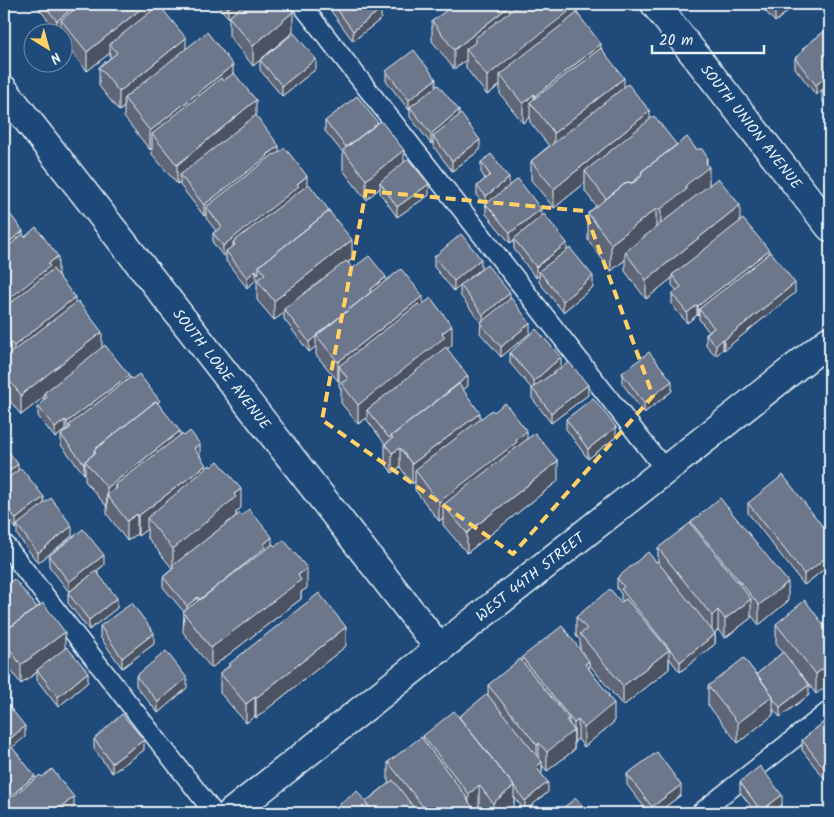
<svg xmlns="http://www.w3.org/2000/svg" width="834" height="817" font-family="Kalam,sans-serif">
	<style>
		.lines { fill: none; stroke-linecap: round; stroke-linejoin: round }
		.service-casing { stroke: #e8f1f8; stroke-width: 21 }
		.minor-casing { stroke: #e8f1f8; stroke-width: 31 }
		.service { stroke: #1f4a7a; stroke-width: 18 }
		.minor { stroke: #1f4a7a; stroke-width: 28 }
		.wall { fill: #5e6678; stroke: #e8f1f8 }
		.shaded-wall { fill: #4c5362; stroke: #e8f1f8 }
		.building { fill: #6d778c; stroke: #e8f1f8 }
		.marked { fill: none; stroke: #ffd166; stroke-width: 4; stroke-dasharray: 10 6; stroke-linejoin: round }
		.labels { text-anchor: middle; stroke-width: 4; stroke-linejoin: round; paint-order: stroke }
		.street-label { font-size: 15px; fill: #e8f1f8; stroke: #1f4a7a }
	</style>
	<rect width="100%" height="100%" fill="#1f4a7a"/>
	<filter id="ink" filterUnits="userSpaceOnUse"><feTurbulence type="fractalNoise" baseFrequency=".02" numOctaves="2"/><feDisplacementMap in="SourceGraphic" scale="10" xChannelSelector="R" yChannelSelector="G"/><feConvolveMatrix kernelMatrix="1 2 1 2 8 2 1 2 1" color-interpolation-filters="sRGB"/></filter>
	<g filter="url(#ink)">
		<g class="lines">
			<!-- service casing -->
			<g class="service-casing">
				<path id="service" d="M301,4L666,471
					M4,543L214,813
					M700,813L830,710"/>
			</g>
			<!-- minor casing -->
			<g class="minor-casing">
				<g id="minor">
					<path id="s1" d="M655,4L830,227"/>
					<path id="s2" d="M4,90L440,649"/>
					<path id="s3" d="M231,813L830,340"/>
				</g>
			</g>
			<!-- service -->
			<use href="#service" class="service"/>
			<!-- minor -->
			<use href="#minor" class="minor"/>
		</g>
		<!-- wall -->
		<path class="wall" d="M35,4H162V9L186,49L233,74L256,116L279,152L307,185L352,259L348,263L353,268L386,281L423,304L452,345L447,349L468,386L463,390L480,419L494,412L527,439L558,481L467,553L443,525V518L439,521L415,490V481L412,484L400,467L392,473L385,463V444L367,420V418L358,424L341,403V389L339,386V380L338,381L316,355V346L309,352L284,319V313L274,320L257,300V282L256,280L247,288L226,261V254L223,256L213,243V233L216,231L206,218V214L204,216L180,185V182L177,184L152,154V148L150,150L124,117V107L119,111L99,86V67L110,58V53L87,71L62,41V32H61V27L57,31Z
			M216,4H287L293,32L253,66L229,36V18Z
			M313,4H325L318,10Z
			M331,4H377L381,19L353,41L331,11Z
			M577,4V13L601,48L624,87L650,120L677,145L707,165L709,185L769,254L795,293L724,350L723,349L716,356L706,345V334L709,332L699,319V315L698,316L697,315L687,323L672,305V294L677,291L672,285V278L646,299L625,271V260L611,271L588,240V213L596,206L585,191V183L554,208L531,180V161L549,146L530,122V117L523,123L500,94V85L487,95L466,68V60L454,69L432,41V21Z
			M759,4H796L775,22Z
			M830,27V110L822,100V90L816,95L795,68V58L803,51V48Z
			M260,60L316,69L282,96L260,70Z
			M386,71L436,87L459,116L480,150L452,171L433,146V142L431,144L410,117V110H409L386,81Z
			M325,121L404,162L429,195L397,217L380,193V188L366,200L343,170V153L325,131Z
			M481,162L509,186L541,217L567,250L593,287L563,312L539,282V275L536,278L514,249V240L510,243L486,214V206L477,196V186L485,179L481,172Z
			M4,206L23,235L58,275L75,303L102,347L129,379L160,406L180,436L200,456L206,468L241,508L236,512V516L272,545L307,588L301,592V599L211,668L183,632L184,612L163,587V577L172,569V568L147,537V529L138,536L137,534L127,541L107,514V507L85,481V473L84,474L61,445V435L66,431L65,430L55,438L38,416V406L44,400V397L21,415L4,393V358L6,356L4,353Z
			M434,257L481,269L468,279L510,299L530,333L501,357L480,333L481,323L460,295V286L454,291L434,267Z
			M510,353L561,367L588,395L551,423L532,398V389L510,363Z
			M622,373L672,391L644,413L622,383Z
			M829,404H830V432L829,431Z
			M566,419L616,437L588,459L566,429Z
			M4,445L18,471L44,504L72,536L38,563L17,535V528L16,529L4,513Z
			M748,503L830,536V564L812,579L804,585L748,513Z
			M691,522L788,601L759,625L751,615V618L725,638L718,630L715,633V644L680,672L669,658V669L623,706L589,664V669L609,697L614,722L584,747L578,739L574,742V750L547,771L542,765V773H541L548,792L525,811L514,797V805L504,813H485L479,805L474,808L475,813H328L365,802L389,783L388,782V762L423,739V736L459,717L488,695V685L522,662V657L580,649V640L576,636V617L621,602L623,601L621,599V594L617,588V578L656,562H658V548L691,524Z
			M49,556L104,565L97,571L117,608L89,630L68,603V593L69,592L49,566Z
			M4,587L65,649L88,682L58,707L37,680V672L21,684L4,661Z
			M776,624L830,634L816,694L801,674L809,695L780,717L773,709V715L738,743L708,705V686L757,674L783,652L776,643Z
			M100,626L154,644L122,668L100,637Z
			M346,646L256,718L255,716L246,723L220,693V673L229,666V664Z
			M136,676L187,688L158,713L136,686Z
			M830,717V780L827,782L802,750V740Z
			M94,739L144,750L112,773L94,749Z
			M627,774L681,795L657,813H649L627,785Z
			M740,782L782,805L771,813H756L740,792Z"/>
		<!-- shaded-wall -->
		<path class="shaded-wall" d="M77,4H90L61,20V27L57,31V21Z
			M147,4H162V12L110,44V53L87,71V52Z
			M234,4H247L229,17L228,18V8Z
			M318,4H325L318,10Z
			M512,4H537L476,42L475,38V53L466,49V60L454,69V50Z
			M575,4H577V21L512,66L511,65V77L500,75V85L487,95V76Z
			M784,4H796L775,22V12Z
			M381,9V19L353,41V31Z
			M293,12V32L253,66V46Z
			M186,38V58L124,98V107L119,111V92Z
			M601,44V64L535,109V96Z
			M316,59V69L282,96V86Z
			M233,65V84L152,134V148L150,150V131Z
			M830,74V84L828,81V85L816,95V85Z
			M624,78V97L554,152V133Z
			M436,79V89L410,107V110H409V100Z
			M534,94V107L530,102V117L523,123V104Z
			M256,100V119L180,175V182L177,184V165Z
			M459,110V120L433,136V142L431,144V134Z
			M650,111V130L585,171V183L554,208V189Z
			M480,140V150L452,171V161Z
			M279,146V156L206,207V214L204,216V205Z
			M404,150V170L380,182V188L366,200V180Z
			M707,157V169L709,167V194L661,236V209L686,185L706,163Z
			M307,176V186L235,245L233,242V248L226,251V254L223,256V246Z
			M509,178V188L486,204V207V196Z
			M429,184V195L397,217V207Z
			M740,205V225L672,275V278L646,299V280Z
			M541,209V219L514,239V240L510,243V233Z
			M656,209V236L625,252V260L611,271V244Z
			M23,231V250L4,265V246Z
			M352,240V259L285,311L284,309V313L274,320V301Z
			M567,243V253L539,271V275L536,278V267Z
			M769,250V260L699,309V315L698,316V306Z
			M58,256V275L4,322V303L48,264Z
			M481,259V269L454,291V281Z
			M256,270V280L247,288V278Z
			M593,276V287L563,312V301Z
			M386,277V287L372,299L370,290Z
			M795,283V293L724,350V340Z
			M510,293V303L483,325V315Z
			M423,296V315L339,366V380L338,381V362Z
			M75,297V317L14,365V346Z
			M697,305V315L687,323V313Z
			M530,323V333L501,357V347Z
			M452,326V345L367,410V418L358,424V405L442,333Z
			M102,332V351L44,393V397L21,415V395Z
			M316,336V346L309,352V342Z
			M723,339V349L716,356V346Z
			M561,357V367L534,389V381Z
			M129,375V386L71,427L69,425V430L67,432V422Z
			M468,376V386L393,446V438L391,437Z
			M672,381V391L644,413V403Z
			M588,385V395L551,423V413Z
			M480,413V432L415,470V481L412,484V464Z
			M65,420V430L55,438V428Z
			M616,427V437L588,459V449Z
			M180,431V451L117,488L115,485V501L107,495V508V488Z
			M527,431V451L443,505V518L439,521V502Z
			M200,444V463L194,448Z
			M400,448V467L392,473V453Z
			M558,461V481L467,553V533Z
			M85,463V473L84,474V464Z
			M18,464V474L4,485V475Z
			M206,465V484L147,518V529L138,536V516Z
			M241,489V508L236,512V516L173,566V549L234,494Z
			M44,497V507L17,525V528L16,529V519Z
			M137,514V534L127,541V521Z
			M72,526V536L38,563V553Z
			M272,537V548L200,600Z
			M830,554V564L812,579L804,585V574Z
			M104,555V565L69,592V582Z
			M307,568V588L301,592V599L211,668V648Z
			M6,572V582L4,583V573Z
			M788,582V601L759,625V605Z
			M198,597V607L187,616V606Z
			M117,598V608L89,630V620Z
			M751,599V618L725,638V619Z
			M718,610V630L712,635V616Z
			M346,627V646L256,718V698Z
			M65,632V652L37,670V672L21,684V665Z
			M154,633V644L122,668V658Z
			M715,634V644L680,672V662Z
			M669,650V669L623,706V686Z
			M589,661V680L585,664Z
			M830,663V683L816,694V674Z
			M88,672V682L58,707V697Z
			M187,678V688L158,713V702Z
			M809,685V695L780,717V707Z
			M609,695V707L614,703V722L584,747V728Z
			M773,696V715L738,743V723Z
			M255,697V716L246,723V704Z
			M569,719V734L574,730V750L547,771V752L566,720Z
			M578,720V739L574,742V723Z
			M25,726V737L4,754V744Z
			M144,740V750L112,773V763Z
			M539,743V762L537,764V745Z
			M542,762V773L536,778V767Z
			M830,769V780L827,782V772Z
			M35,776V786L4,811V801Z
			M548,782V792L525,811V801Z
			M479,785V805L469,813V794Z
			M681,785V795L657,813H652V807Z
			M514,786V805L504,813H493V803Z
			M782,795V805L771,813H761V811Z
			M74,797V807L67,813H54Z
			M475,809V813H469Z"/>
		<!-- building -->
		<path class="building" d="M43,4H77L57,21Z
			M81,4H147L87,52L61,20Z
			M224,4H234L228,8Z
			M244,4H287L293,12L253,46L229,17Z
			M333,4H377L381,9L353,31Z
			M455,4H512L454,50L432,21Z
			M520,4H575L567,10L568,12L487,76L466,49L476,42L475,38Z
			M768,4H784L775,12Z
			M159,5L186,38L119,92L99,67L117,53L110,44Z
			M577,13L601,44L535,96L534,94L523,104L500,75L512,66L511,65Z
			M830,27V74L816,85L795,58L804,50L803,48Z
			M207,32L233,65L150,131L124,98Z
			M294,33L316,59L282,86L260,60Z
			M601,48L624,78L554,133L530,102Z
			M414,50L436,79L409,100L386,71Z
			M234,73L256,100L177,165L152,134L221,78L223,81Z
			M830,79V100L822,90L830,83L828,81Z
			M628,84L650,111L554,189L531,161Z
			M438,85L459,110L431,134L410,107Z
			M357,96L378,123L346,147L325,121Z
			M461,114L480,140L452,161L433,136Z
			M256,115L279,146L267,155L268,156L204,205L180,175Z
			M654,116L677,145L642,171L641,175L632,183L627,182L606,199L585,171Z
			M381,121L404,150L366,180L343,150Z
			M687,137L696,149H702L707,157L706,163L709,167L686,185V190L661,209H656L611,244L588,213L627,182L633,183L641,177L642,171Z
			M285,148L307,176L297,184L299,186L223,246L213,233L222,227L206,207L274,154L275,155Z
			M491,154L509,178L486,196L477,186L490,175L481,162Z
			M408,159L429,184L397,207L380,182Z
			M718,178L740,205L646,280L625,252Z
			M518,179L541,209L510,233L486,204Z
			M309,184L331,213L329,211L259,266V273L258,274L256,270L247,278L226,251L235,245L233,242Z
			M4,206L23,231L4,246Z
			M329,211L352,240L274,301L257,280L265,274L259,266Z
			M544,214L567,243L536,267L514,239Z
			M743,219L769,250L698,306L697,305L687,313L672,294L681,287L672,275Z
			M36,227L58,256L48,264L50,266L4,303V250L23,234L25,237Z
			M461,234L481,259L454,281L434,257Z
			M570,248L593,276L563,301L539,271Z
			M771,252L795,283L724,340L723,339L716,346L706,334L714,328L699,309Z
			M369,256L386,277L370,290L371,292L309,342L284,309L346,261L353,268Z
			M487,265L510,293L483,315L460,285Z
			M53,269L75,297L14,346L4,333V308Z
			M401,269L423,296L338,362L316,335Z
			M431,298L452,326L442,333L445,337L358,405L341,383L348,379L339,366L418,304L420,306Z
			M511,298L530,323L501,347L480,323Z
			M78,301L102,332L21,395L4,374V358Z
			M536,329L561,357L534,381L510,353Z
			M105,345L129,375L67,422L65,420L55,428L38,406L47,397L44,393Z
			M446,347L468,376L389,438L367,410Z
			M649,352L672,381L644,403L622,373Z
			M569,362L588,385L551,413L532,388Z
			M139,374L160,401L158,403L156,401L94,450V454L85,461V463L84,464L61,435L71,427L69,425L131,377L132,379Z
			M459,384L480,413L412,464L400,448L392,453L385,444L393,438L391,436Z
			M593,398L616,427L588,449L566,419Z
			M156,401L180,431L107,488L85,461L96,452L94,450Z
			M505,403L527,431L516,440L517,442L439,502L415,470L492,410L494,412Z
			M190,431L200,444L194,448L206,465L138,516L137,514L127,521L107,495L117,488L115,485L182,434L184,436Z
			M535,433L558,461L467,533L443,505Z
			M4,445L18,464L4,475Z
			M218,461L241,489L234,494L236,497L173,549L147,518L210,465L211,467Z
			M21,468L44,497L16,519L4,502V481Z
			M783,475L830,536V554L812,569L804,574L748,503Z
			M51,498L72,526L38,553L17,525Z
			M720,498L788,582L759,605L691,522Z
			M249,509L272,537L264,544L266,547L200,600L198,597L187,606L163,577L174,568L172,566L240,513L242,515Z
			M690,523L751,599L725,619L718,610L712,616L658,548Z
			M83,529L104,555L69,582L49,556Z
			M284,540L307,568L298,575L301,580L211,648L183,612L273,544L275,546Z
			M648,552L656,562L657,561L715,634L680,662L621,589L624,587L617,578Z
			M96,571L117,598L89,620L68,593Z
			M14,579L37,607L6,630L4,627V587Z
			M610,589L621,602L626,599L669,650L623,686L580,634L587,629L576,617Z
			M319,593L346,627L256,698L255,697L246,704L220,673L231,665L229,664Z
			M805,600L830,634V663L816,674L776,624Z
			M43,603L65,632L21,665L4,641V632Z
			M132,603L154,633L122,658L100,626Z
			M562,626L589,661L585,664L609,695L608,696L614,703L584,728L578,720L574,723L522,657Z
			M67,647L88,672L58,697L37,670Z
			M166,651L187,678L158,702L136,676Z
			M783,652L809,685L780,707L773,699V696L757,674Z
			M744,658L773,696L738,723L708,686Z
			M520,659L569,719L566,720L574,730L547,752L539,743L537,745L488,685Z
			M487,694L542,762L536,767L548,782L525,801L514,786L459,717Z
			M4,700L25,726L4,744Z
			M454,711L514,786L493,803L479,785L469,794L423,736Z
			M122,714L144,740L112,763L94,739Z
			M830,717V769L827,772L802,740Z
			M421,737L468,799L467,800L475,809L469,813H428L388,762Z
			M12,747L35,776L4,801V754Z
			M657,752L681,785L652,807L627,774Z
			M760,766L782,795L761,811L740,782Z
			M52,769L74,797L54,813H52L51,811L48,813H4V803L40,775L42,777Z
			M393,780L418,813H374L365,802Z
			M357,791L374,813H328Z
			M576,798L589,813H556Z"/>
	</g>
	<!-- marked area -->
	<path class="marked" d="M366,191L585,211L653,396L513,554L322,420Z"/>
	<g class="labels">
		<!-- street labels -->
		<g class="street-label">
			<text dy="5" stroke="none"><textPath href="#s1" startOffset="156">SOUTH UNION AVENUE</textPath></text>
			<text dy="5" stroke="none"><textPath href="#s2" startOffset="354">SOUTH LOWE AVENUE</textPath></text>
			<text dy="5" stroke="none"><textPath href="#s3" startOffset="381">WEST 44TH STREET</textPath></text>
		</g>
	</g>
	<!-- margin -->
	<rect width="834" height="817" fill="none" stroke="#1f4a7a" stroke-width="20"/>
	<rect x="10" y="10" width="814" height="797" fill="none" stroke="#e8f1f8" stroke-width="2" filter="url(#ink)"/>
	<!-- north arrow -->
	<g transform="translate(48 48) rotate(143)"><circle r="24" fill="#1f4a7a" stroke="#6f8dac"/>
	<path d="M0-4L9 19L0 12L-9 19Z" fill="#ffd166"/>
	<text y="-8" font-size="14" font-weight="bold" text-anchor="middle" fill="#e8f1f8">N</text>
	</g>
	<!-- scale -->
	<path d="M652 45v8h112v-8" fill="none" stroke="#e8f1f8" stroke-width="2.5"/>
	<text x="659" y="45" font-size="15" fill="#e8f1f8" stroke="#1f4a7a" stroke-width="4" paint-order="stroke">20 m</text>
</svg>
